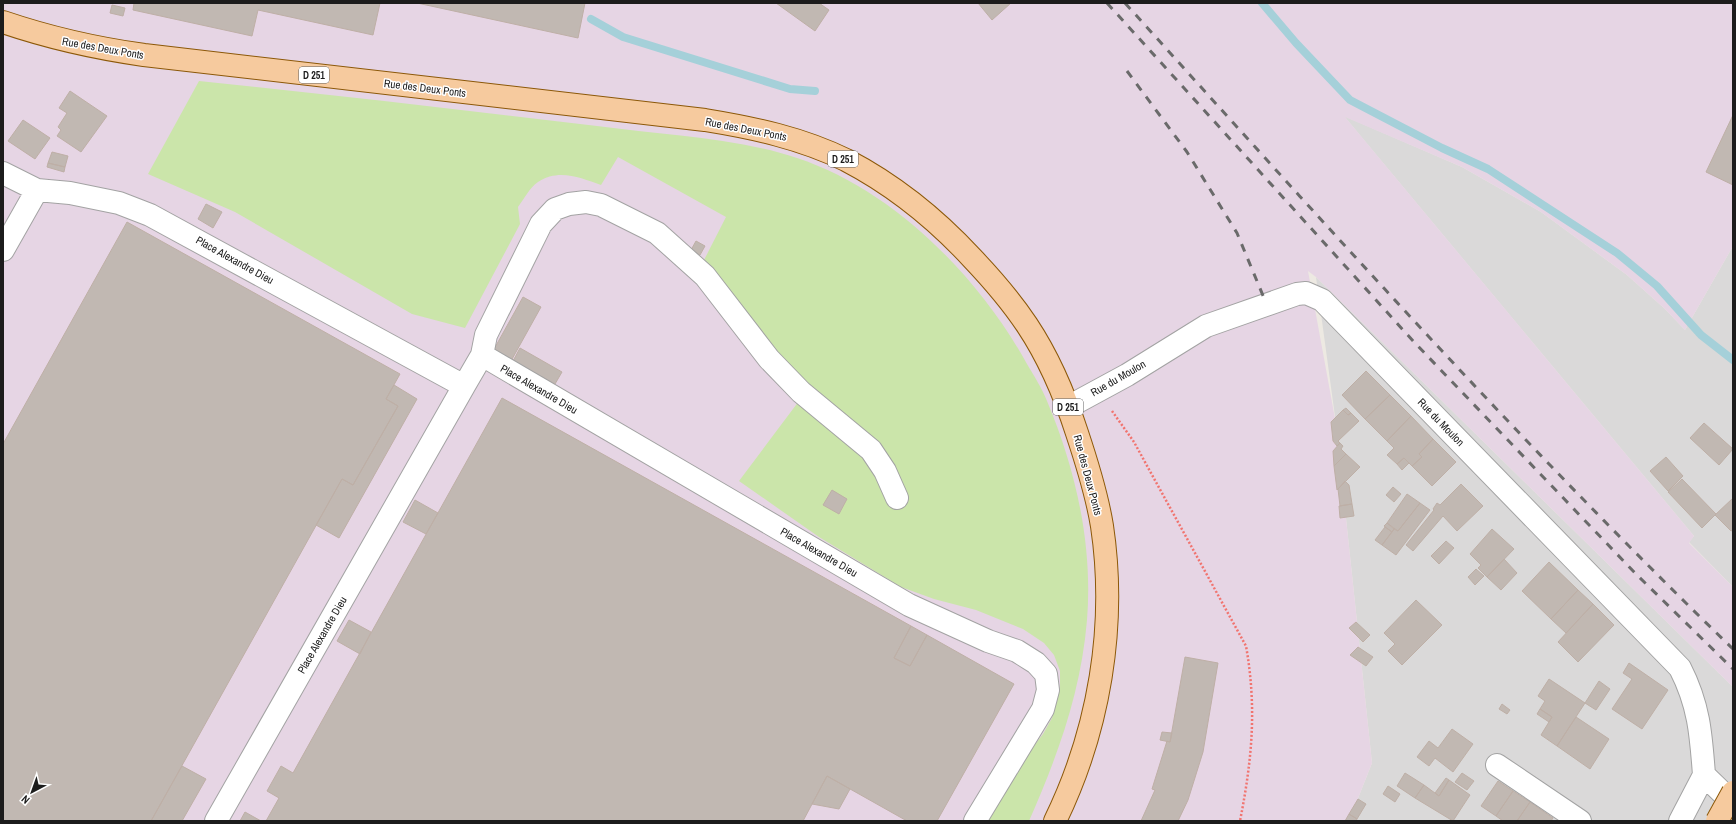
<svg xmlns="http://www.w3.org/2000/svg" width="1736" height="824" font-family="'Archivo Narrow',sans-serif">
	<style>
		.residential { fill: #dad9d9 }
		.industrial { fill: #e6d5e4 }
		.grass { fill: #cbe5aa }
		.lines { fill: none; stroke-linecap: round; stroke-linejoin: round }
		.stream { stroke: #a5d0d9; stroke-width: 8 }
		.building { fill: #c1b8b2; stroke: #beafa6 }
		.minor-casing { stroke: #a3a3a3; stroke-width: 24 }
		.major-casing { stroke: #8c5808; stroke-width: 24 }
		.path { stroke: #f1746f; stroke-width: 2.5; stroke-dasharray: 2 2; stroke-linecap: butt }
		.minor { stroke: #fff; stroke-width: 22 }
		.major { stroke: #f6ca9e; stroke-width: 22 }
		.rail { stroke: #6a6a6a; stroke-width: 3; stroke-dasharray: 8 8; stroke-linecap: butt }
		.major-bridge-casing { stroke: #8c5808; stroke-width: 24; stroke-linecap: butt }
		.major-bridge { stroke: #f6ca9e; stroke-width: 22 }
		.labels { text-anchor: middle; stroke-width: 3; stroke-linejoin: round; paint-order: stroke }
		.shield { fill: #fff; stroke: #606060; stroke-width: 1 }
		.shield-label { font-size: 10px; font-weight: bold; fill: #1c1c1c }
		.street-label { font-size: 11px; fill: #1c1c1c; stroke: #fff }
	</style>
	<rect width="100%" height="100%" fill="#ede9e2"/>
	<!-- residential -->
	<path class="residential" d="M1344,116L1462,167L1541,212L1627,275L1665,309L1685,330L1733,246V587L1689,542L1694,536Z
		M1316,277L1733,687V821H1349L1372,763L1336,424Z"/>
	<!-- industrial -->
	<path class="industrial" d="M3,3H1733V246L1685,330L1665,309L1627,275L1541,212L1462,167L1345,117L1694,536L1689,543L1733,587V687L1316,277L1308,271L1336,424L1372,763L1349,821H3Z"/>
	<!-- grass -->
	<path class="grass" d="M199,81C332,95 464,110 597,126C663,135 733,137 797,158C894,190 979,277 1027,364C1034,376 1042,388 1047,401C1076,470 1093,545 1087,620C1081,692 1058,755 1029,821H985L1012,774L1043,734L1052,718L1060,687V671L1054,655L1044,643L1023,629L976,610L934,599L901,587L819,537L739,481L808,389L782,365L703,262L726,217L618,157L601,185C581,178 559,168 538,182C530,187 524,199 518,207L520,224L465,328L412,314L235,212L148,174Z"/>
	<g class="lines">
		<!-- stream -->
		<path class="stream" d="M1262,3L1296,43L1350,100L1442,148L1488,169L1617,253L1657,286L1701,335L1733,360
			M591,19L623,37L790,89L815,91"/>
	</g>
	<!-- building -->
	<path class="building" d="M134,3H380L373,35L258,10L252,36L133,10Z
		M417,3H585L578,38Z
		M776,3H819L829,10L815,31Z
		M978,3H1011L992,20Z
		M112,5L125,8L123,16L110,13Z
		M70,91L107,116L81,152L57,136L61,130L58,127L67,113L59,108Z
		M1733,115V185L1706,172Z
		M23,120L50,138L35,159L8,141Z
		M52,152L68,156L65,167L48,163Z
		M48,163L65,167L64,172L47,167Z
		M206,204L222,212L213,228L198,219Z
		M127,222L400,374L386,399L398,406L353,485L342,479L151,821H3V444Z
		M696,241L705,246L700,255L691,250Z
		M523,297L541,307L511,361L493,351Z
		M520,348L562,372L555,384L513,361Z
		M1366,371L1390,395L1365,419L1342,395Z
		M394,385L417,399L339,538L316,525L342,479L353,485L398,406L386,399Z
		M1390,395L1411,416L1387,441L1365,419Z
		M502,398L911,626L894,658L910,666L927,635L1014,684L937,821H907L827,776L803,821H266L279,798L267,791L281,766L293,773Z
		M1346,408L1351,413L1348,415L1343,410Z
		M1343,410L1348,415L1351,413L1359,421L1338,441L1340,443L1337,446L1333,441L1331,422Z
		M1411,416L1433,439L1419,454L1422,457L1412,466L1404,458L1397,464L1387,455L1394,448L1387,441Z
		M1704,423L1733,449L1719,465L1690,438Z
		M1433,439L1456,462L1432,486L1412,466L1422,457L1419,454Z
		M1340,443L1343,446L1341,449L1346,454L1334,466L1333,451Z
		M1346,454L1360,467L1337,490L1334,466Z
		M1666,457L1683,476L1668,491L1650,471Z
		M1404,458L1409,463L1402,470L1397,464Z
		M1682,479L1716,514L1702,528L1668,492Z
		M1345,481L1349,485L1352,504L1340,506L1338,489Z
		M1461,484L1483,506L1457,531L1443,516L1413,551L1406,545L1434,510L1433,509L1437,503L1440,505Z
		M1393,487L1401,494L1394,502L1386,495Z
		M832,490L847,499L839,514L823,505Z
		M1407,494L1420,503L1398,531L1387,523Z
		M1733,498V530L1731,531L1715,515Z
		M415,500L438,513L426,534L403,522Z
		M1420,503L1430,510L1396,555L1382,545L1394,529L1398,531Z
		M1352,504L1354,516L1340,518L1339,506Z
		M1387,523L1394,529L1392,532L1384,526Z
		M1385,527L1392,532L1382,545L1375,540Z
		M1492,529L1514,549L1487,577L1478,568L1481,565L1470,554Z
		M1446,541L1454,548L1439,564L1431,556Z
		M1504,559L1517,573L1501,590L1487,577Z
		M1549,562L1578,590L1551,619L1522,591Z
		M1476,569L1484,576L1475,585L1468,577Z
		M1578,590L1593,604L1566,633L1551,619Z
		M1416,600L1442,625L1402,665L1388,651L1395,644L1384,633Z
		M1593,604L1614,625L1578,662L1558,642Z
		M349,620L371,632L360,654L337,641Z
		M1356,622L1370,635L1363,642L1349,628Z
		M911,626L927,635L910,666L894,658Z
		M1358,647L1373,657L1366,666L1350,655Z
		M1185,657L1218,663L1203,752L1188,800L1178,821H1141L1155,790L1152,789L1167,741L1170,742Z
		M1629,663L1668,690L1642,729L1612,709L1632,679L1623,673Z
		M1549,679L1585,703L1557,746L1541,735L1552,717L1540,709L1545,701L1538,696Z
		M1599,681L1610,689L1596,710L1585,703Z
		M1502,704L1510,710L1507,714L1499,709Z
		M1540,709L1552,717L1549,722L1537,714Z
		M1576,717L1609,739L1590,769L1557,746Z
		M1452,729L1473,744L1453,772L1435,758L1429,766L1417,757L1429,741L1438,748Z
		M1162,732L1172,733L1170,742L1160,740Z
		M182,766L206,779L182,821H151Z
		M1405,773L1424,785L1415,798L1397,786Z
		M1462,773L1474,781L1467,790L1455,782Z
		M827,776L850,789L839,809L812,804Z
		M1446,778L1449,780L1439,796L1435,793Z
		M1449,780L1470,795L1453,821L1415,798L1424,785L1439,796Z
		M1498,781L1513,791L1496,816L1481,806Z
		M1388,786L1400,794L1395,802L1383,794Z
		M1513,791L1530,802L1517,821H1503L1496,816Z
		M1358,799L1366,804L1357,819L1349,814Z
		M1530,802L1553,818L1551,821H1517Z
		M245,812L261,821H240Z
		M1349,814L1357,819L1356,821H1345Z"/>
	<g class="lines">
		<!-- minor casing -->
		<g class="minor-casing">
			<path id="minor" d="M3,173L37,190L70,193L119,203L150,215L464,386L216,821
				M3,250L37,190
				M482,355L486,335L541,224L555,209L569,204L586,202L601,205L657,233L705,276L769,359L801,392L871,450L885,471L897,498
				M464,386L482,355L909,605L988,641L1017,651L1036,663L1046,674L1048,690L1043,709L975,821
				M1068,407L1127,375L1206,326L1297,294L1306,293L1322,300L1680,668C1699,705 1701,734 1704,775
				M1497,765L1580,821
				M1704,775L1733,803
				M1680,821L1704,775"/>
		</g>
		<!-- major casing -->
		<g class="major-casing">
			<path id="major" d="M3,22C50,38 94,48 144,55L705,120C754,128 801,138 846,160C894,185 935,218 972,258C992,279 1011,301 1027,325C1049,358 1065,396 1077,433C1087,463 1097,495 1102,526C1117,626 1099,731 1055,821"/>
		</g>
		<!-- path -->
		<path class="path" d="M1112,411L1134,442L1246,646C1257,708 1252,760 1240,821"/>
		<!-- minor -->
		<use href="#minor" class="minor"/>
		<!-- major -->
		<use href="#major" class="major"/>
		<!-- rail -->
		<path class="rail" d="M1107,3L1414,342L1636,574L1733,669
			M1125,3C1323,222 1520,443 1733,649
			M1127,71L1187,152L1237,233L1264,298"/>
		<!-- major-bridge casing -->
		<g class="major-bridge-casing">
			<path id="major-bridge" d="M1717,821L1733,792"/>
		</g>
		<!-- major-bridge -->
		<use href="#major-bridge" class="major-bridge"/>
	</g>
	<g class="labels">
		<!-- shield labels -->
		<g class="shield">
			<rect x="299" y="67" width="30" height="16" rx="3"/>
			<rect x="828" y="151" width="30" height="16" rx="3"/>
			<rect x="1053" y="399" width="30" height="16" rx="3"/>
		</g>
		<g class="shield-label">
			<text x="314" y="79">D 251</text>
			<text x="843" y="163">D 251</text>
			<text x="1068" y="411">D 251</text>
		</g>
		<!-- street labels -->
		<g class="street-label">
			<text transform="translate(103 48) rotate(10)" y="4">Rue des Deux Ponts</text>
			<text transform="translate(425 88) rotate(7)" y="4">Rue des Deux Ponts</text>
			<text transform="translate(746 129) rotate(11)" y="4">Rue des Deux Ponts</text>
			<text transform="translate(235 260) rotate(29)" y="4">Place Alexandre Dieu</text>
			<text transform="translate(1118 378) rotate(-30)" y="4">Rue du Moulon</text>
			<text transform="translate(539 389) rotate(30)" y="4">Place Alexandre Dieu</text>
			<text transform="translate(1441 422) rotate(46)" y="4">Rue du Moulon</text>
			<text transform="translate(1088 475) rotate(75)" y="4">Rue des Deux Ponts</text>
			<text transform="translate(819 552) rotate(30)" y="4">Place Alexandre Dieu</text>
			<text transform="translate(322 635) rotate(-60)" y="4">Place Alexandre Dieu</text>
		</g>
	</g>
	<!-- border -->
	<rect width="1736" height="824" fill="none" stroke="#1c1c1c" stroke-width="8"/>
	<!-- north arrow -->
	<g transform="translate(32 792) rotate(221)" stroke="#ffffff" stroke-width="3" paint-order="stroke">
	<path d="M0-3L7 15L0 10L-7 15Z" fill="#1c1c1c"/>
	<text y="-6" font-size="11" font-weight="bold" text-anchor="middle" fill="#1c1c1c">N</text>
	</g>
</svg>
